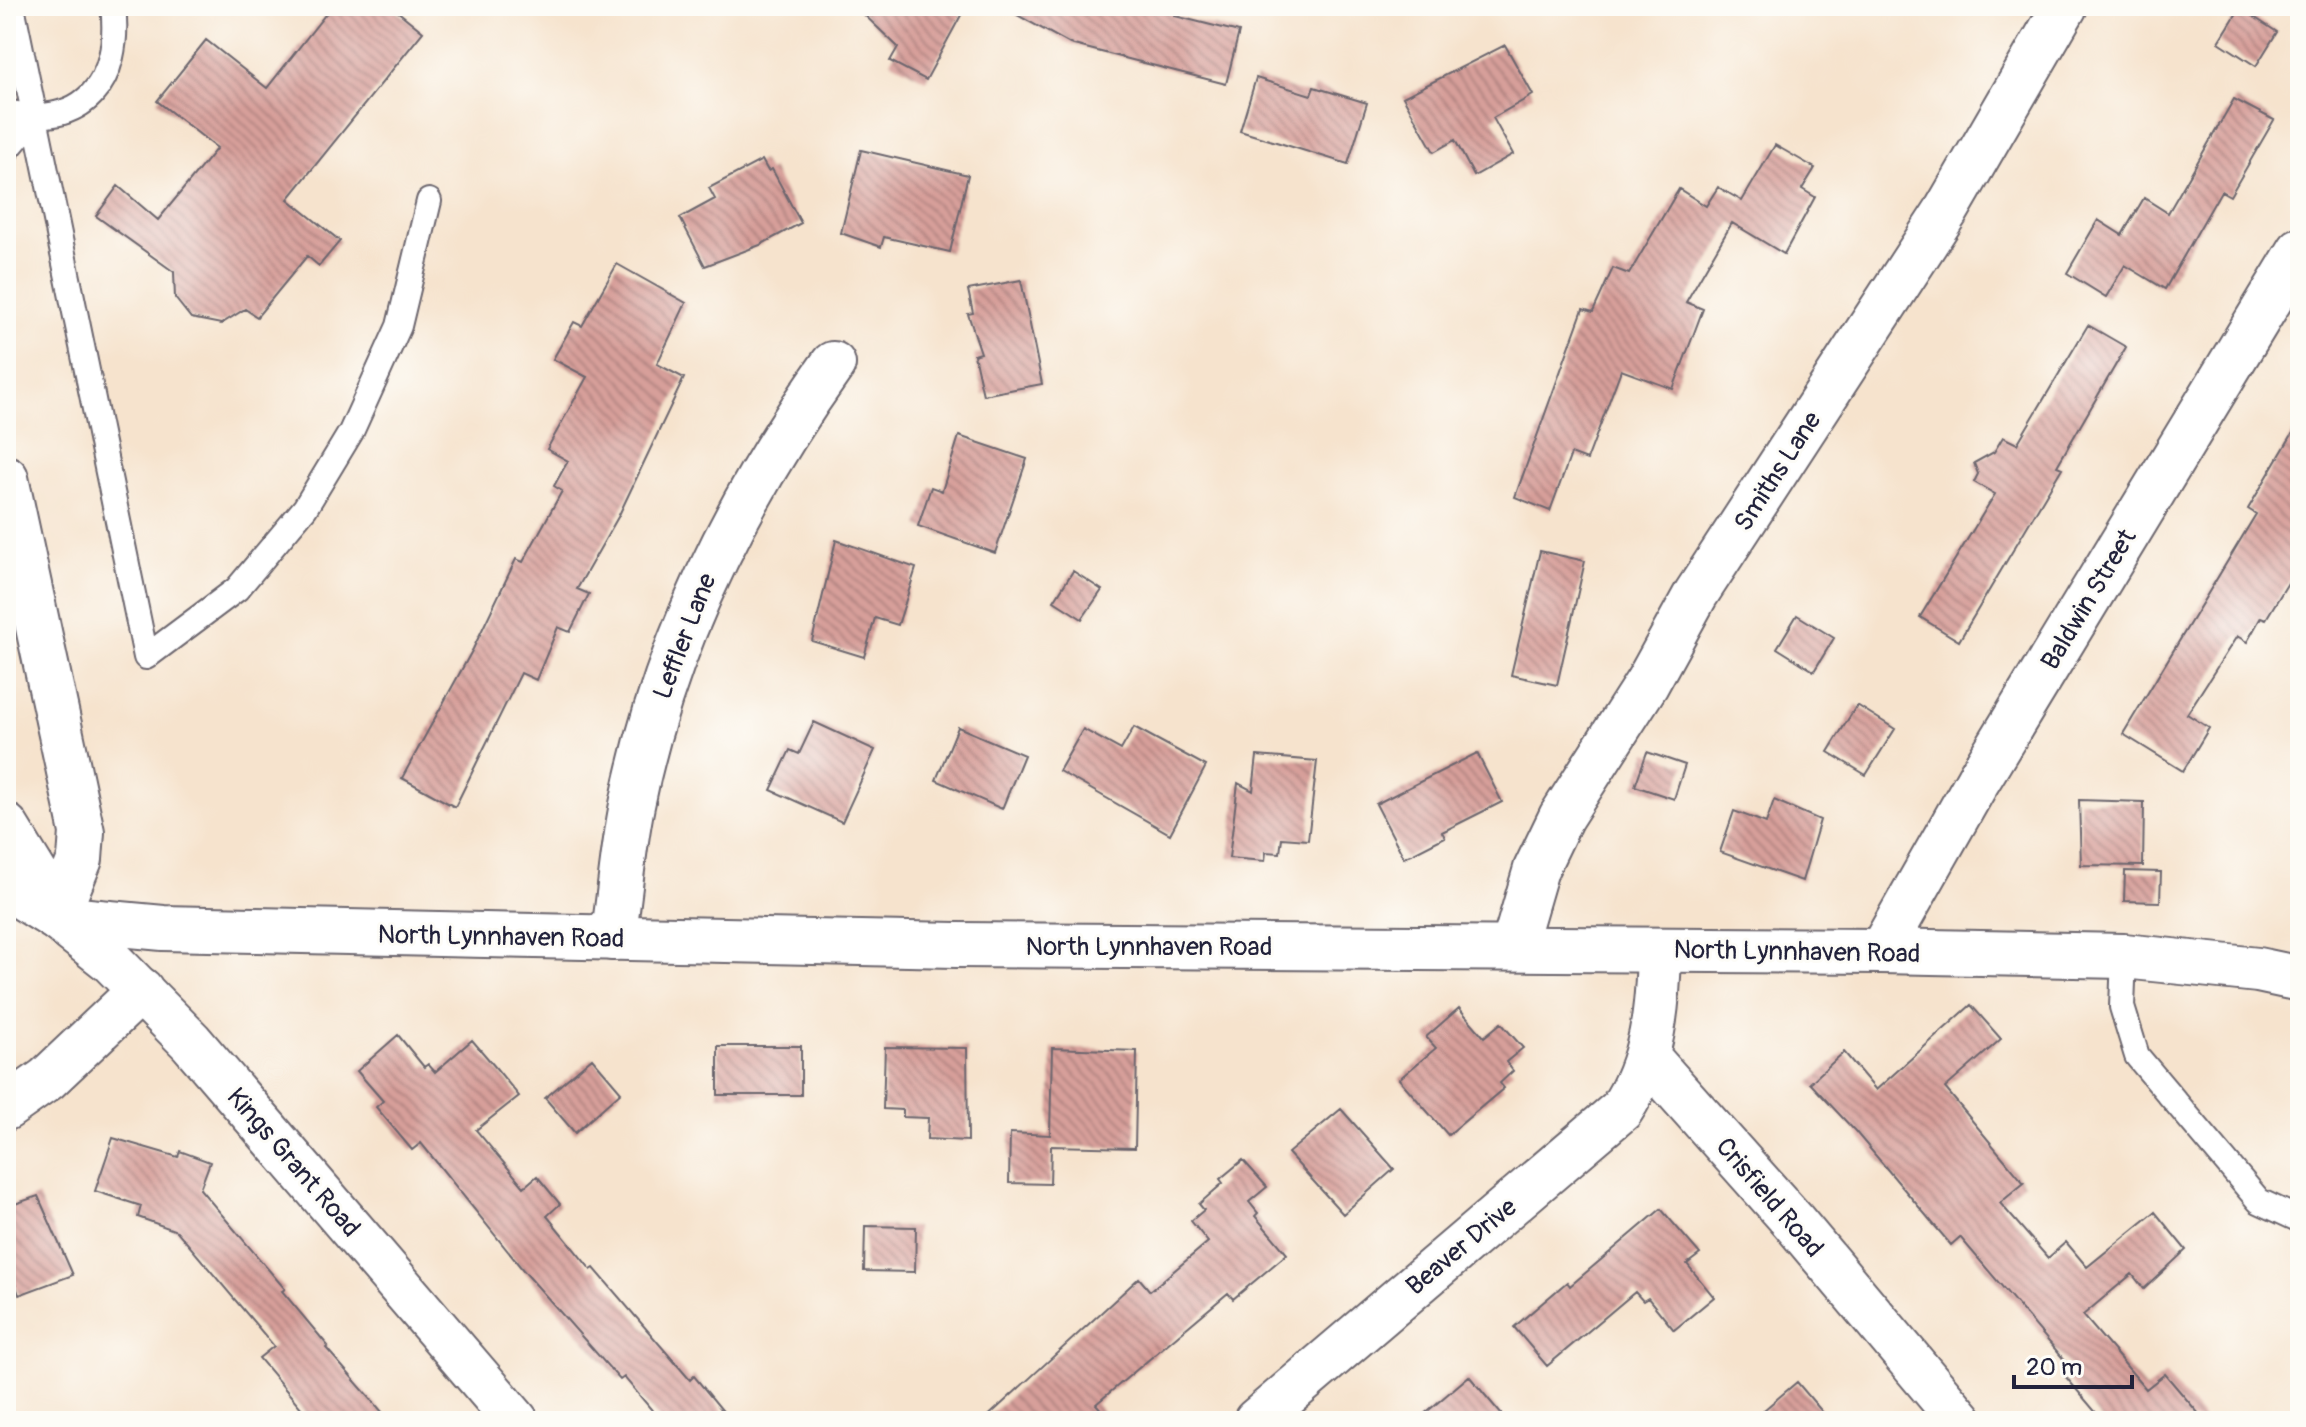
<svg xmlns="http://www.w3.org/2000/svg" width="2306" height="1427" font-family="Pangolin,sans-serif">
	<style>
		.building { fill: url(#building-back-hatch) }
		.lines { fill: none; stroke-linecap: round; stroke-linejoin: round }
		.service-casing { stroke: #6c666e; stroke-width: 28 }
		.minor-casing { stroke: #6c666e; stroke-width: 48 }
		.tertiary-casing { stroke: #6c666e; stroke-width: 48 }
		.service { stroke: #fff; stroke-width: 24 }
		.minor { stroke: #fff; stroke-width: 44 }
		.tertiary { stroke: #fff; stroke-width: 44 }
		.labels { text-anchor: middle; stroke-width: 6; stroke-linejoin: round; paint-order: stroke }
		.street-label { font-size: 26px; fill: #22223b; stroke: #fdfcf7 }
	</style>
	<defs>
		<pattern id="building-back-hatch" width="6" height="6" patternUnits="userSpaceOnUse" patternTransform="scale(2)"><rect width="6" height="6" fill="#d79f9a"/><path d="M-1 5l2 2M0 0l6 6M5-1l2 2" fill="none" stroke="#ae817f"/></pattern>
	</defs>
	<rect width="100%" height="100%" fill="#fdfcf7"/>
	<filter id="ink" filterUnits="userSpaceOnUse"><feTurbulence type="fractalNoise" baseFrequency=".0125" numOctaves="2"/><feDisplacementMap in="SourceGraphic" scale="16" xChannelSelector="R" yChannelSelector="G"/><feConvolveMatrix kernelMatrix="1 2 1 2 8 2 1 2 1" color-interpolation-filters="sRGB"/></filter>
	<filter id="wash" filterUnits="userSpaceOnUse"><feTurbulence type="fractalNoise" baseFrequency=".006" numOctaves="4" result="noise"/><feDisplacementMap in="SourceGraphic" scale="32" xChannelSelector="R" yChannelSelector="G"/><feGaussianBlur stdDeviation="1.8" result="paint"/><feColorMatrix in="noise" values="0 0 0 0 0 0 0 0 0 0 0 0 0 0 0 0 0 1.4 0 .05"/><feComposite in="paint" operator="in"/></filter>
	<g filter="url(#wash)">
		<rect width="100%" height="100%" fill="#f6e3cd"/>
		<g id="blocks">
			<!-- building -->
			<path class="building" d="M332,6H391L423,32L288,199L340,241L319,266L307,256L257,317L245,309L221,324L191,318L175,298L174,272L96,216L118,186L158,220L217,148L157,101L206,40L267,88Z
				M855,6H966L926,80L890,61L898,47Z
				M1001,6H1178L1175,16L1239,32L1226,84L1070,44Z
				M2240,8L2277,32L2256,66L2219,42Z
				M1505,45L1533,95L1493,118L1513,154L1474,176L1455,140L1434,152L1403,97Z
				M1256,78L1311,95L1314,87L1367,103L1348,164L1240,131Z
				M2234,99L2274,120L2230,196L2221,191L2165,289L2125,265L2106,297L2067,273L2098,220L2122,235L2144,198L2168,213Z
				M1775,145L1815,168L1802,189L1815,197L1784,254L1732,223L1686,302L1703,309L1673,389L1621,370L1587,460L1571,454L1550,511L1515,497L1583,309L1593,312L1613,268L1629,274L1679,189L1706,206L1718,187L1742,201Z
				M861,150L968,175L950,252L884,237L881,247L841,233Z
				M762,160L768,171L772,169L801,223L760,245L705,266L680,218L715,199L709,188Z
				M617,264L686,303L657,364L684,378L618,517L577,589L589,594L570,632L558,627L536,680L521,673L455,807L402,778L473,649L516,559L523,562L562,491L554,486L568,461L547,449L587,377L553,359L574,322L582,326Z
				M1021,280L1042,384L983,395L974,355L981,353L968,314L973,313L968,290Z
				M2088,325L2126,347L2057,466L2062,468L1959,641L1920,617L1995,494L1974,482L1978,474L1974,463L1994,452L2003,437L2017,444Z
				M2300,421V563L2266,619L2261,617L2247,642L2237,636L2187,714L2209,728L2183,771L2123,734L2256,514L2248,509Z
				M959,436L1027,459L995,553L918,526L931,487L942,491Z
				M836,540L916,568L898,625L875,618L864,657L812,641Z
				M1540,551L1585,561L1557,685L1511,675Z
				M1073,571L1102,590L1082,619L1054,601Z
				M1797,615L1834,638L1814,671L1777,648Z
				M1857,705L1895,729L1866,775L1828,752Z
				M814,722L875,750L842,822L771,790L790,750L799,754Z
				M958,727L1024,755L1002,809L936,780Z
				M1134,727L1206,766L1170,834L1059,771L1083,729L1121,750Z
				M1647,752L1685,765L1674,799L1635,786Z
				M1477,753L1502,802L1442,832L1445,837L1404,858L1376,804Z
				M1257,756L1317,761L1308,840L1282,838L1280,853L1266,852L1265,861L1229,858L1238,783L1253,791Z
				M1774,800L1820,820L1802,881L1720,852L1734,811L1766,823Z
				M2079,800L2144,802L2143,866L2081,865Z
				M2125,871L2161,872L2160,902L2124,901Z
				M1971,1005L2001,1039L1945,1088L2024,1183L2000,1203L2048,1258L2066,1242L2087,1267L2155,1212L2186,1250L2144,1289L2132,1274L2083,1315L2146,1389L2165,1374L2205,1421H2103L2065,1376L2072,1369L1960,1237L1951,1245L1855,1131L1810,1083L1844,1052L1876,1090Z
				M1459,1008L1484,1037L1501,1023L1523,1048L1506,1062L1513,1071L1500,1083L1504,1088L1448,1135L1399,1079L1436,1048L1426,1037Z
				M398,1035L424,1067L428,1064L435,1072L472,1040L496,1068L519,1096L476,1130L524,1187L537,1176L560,1204L547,1216L591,1270L594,1268L690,1380L694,1376L731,1421H661L624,1377L620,1380L523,1270L421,1143L412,1150L376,1107L383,1101L357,1071Z
				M718,1046H801V1095H718Z
				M885,1047L967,1048L968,1141L927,1139L928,1118L903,1117V1110L883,1109Z
				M1052,1048L1137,1051L1135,1148L1051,1146L1050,1184L1009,1183L1010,1133L1050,1135Z
				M592,1058L621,1092L575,1133L545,1098Z
				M1341,1109L1394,1169L1343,1214L1288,1153Z
				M113,1138L178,1157L180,1151L210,1162L200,1189L285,1289L282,1291L328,1346L326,1348L390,1421H312L259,1358L274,1346L177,1231L138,1217L141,1206L95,1191Z
				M1243,1160L1267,1187L1249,1202L1258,1213L1255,1216L1287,1254L1233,1299L1228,1293L1096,1404L1111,1421H983L1139,1278L1150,1291L1208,1242L1191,1221L1204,1210L1199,1204L1223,1183L1220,1179Z
				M38,1196L73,1275L19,1295L6,1258V1207Z
				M1661,1209L1700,1254L1687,1264L1714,1297L1674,1330L1648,1298L1643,1301L1635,1292L1547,1366L1514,1327L1567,1282L1570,1286Z
				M865,1226L916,1227L915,1272L864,1271Z
				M1469,1376L1507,1421H1416Z
				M1797,1382L1830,1421H1751Z"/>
		</g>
	</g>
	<g filter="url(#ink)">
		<use href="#blocks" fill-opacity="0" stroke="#6c666e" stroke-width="2"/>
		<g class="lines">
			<!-- service casing -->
			<g class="service-casing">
				<path id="service" d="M12,6L146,657L237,589L305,508L351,432L399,326L429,201
					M6,112C84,130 122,81 113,6
					M6,151L34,118
					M2124,956L2122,1007L2137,1056L2259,1201L2300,1220"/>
			</g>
			<!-- minor casing -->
			<g class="minor-casing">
				<path id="minor" d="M6,478L82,832L80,859L56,918
					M6,826L47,893L56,918
					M613,938C620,894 623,849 632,805C664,644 738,497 833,364
					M1513,948L1536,869L1561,817L1647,683L1696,594L1946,211L2065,6
					M1881,951L1978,780L2300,250
					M1648,1058L1794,1222L1961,1421
					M6,1108L47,1079L141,990
					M1256,1421L1621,1110C1653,1062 1658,1007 1659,950"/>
			</g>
			<!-- tertiary casing -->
			<g class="tertiary-casing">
				<path id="tertiary" d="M6,887L56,918L112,962L191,1042L516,1421
					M56,918L163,928L956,945L1881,951L2124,956L2258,970L2300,979"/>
			</g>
			<!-- service -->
			<use href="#service" class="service"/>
			<!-- minor -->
			<use href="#minor" class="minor"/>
			<!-- tertiary -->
			<use href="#tertiary" class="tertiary"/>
		</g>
	</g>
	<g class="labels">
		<!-- street labels -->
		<g class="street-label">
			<text transform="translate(1777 471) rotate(-57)" y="9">Smiths Lane</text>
			<text transform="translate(2088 599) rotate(-59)" y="9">Baldwin Street</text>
			<text transform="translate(684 636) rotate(-69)" y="9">Leffler Lane</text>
			<text transform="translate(501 936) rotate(1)" y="9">North Lynnhaven Road</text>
			<text x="1149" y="955">North Lynnhaven Road</text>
			<text transform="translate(1797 951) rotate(1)" y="9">North Lynnhaven Road</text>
			<text transform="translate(294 1162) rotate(49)" y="9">Kings Grant Road</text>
			<text transform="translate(1770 1197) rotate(49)" y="9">Crisfield Road</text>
			<text transform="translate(1461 1246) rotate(-40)" y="9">Beaver Drive</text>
		</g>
	</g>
	<!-- margin -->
	<rect width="2306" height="1427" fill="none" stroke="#fdfcf7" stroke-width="32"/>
	<!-- scale -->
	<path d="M2014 1375v12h118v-12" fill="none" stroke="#22223b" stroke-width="4"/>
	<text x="2026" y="1375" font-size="24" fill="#22223b" stroke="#fdfcf7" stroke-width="6" paint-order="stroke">20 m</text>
</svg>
